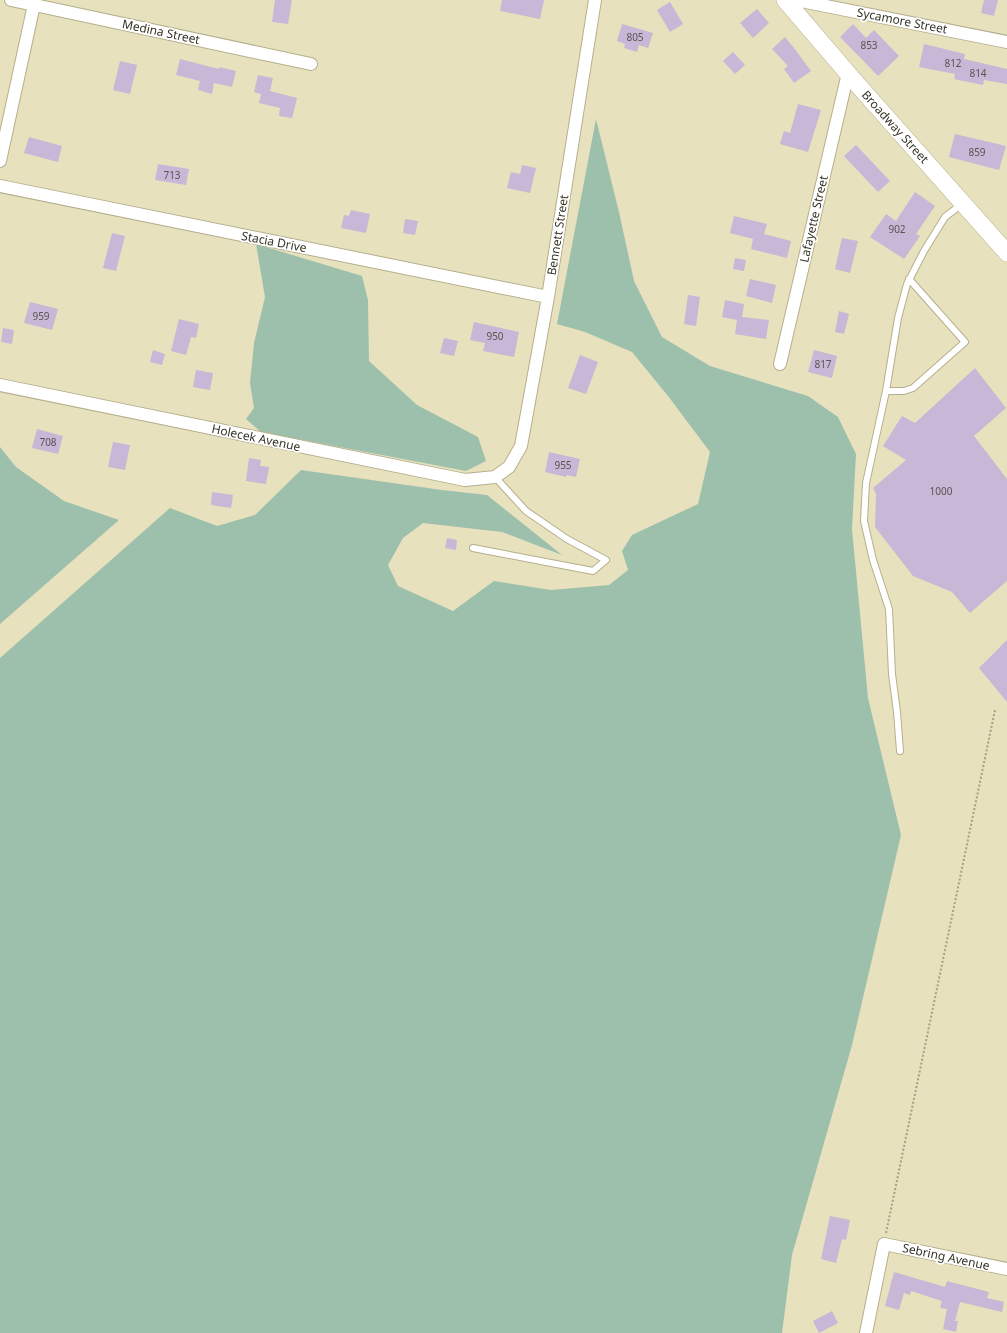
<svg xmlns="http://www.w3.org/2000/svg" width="1007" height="1333" font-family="'Noto Sans',sans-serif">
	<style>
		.green { fill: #9dc0ad }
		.building { fill: #c8b7d6 }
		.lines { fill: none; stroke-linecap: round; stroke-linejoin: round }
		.lane-casing { stroke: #b6af8d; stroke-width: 8 }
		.street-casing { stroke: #b6af8d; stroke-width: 14 }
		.secondary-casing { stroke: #b6af8d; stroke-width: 18 }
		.path { stroke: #a5a084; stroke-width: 2; stroke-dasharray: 2 2; stroke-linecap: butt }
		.lane { stroke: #fff; stroke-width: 6 }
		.street { stroke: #fff; stroke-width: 12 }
		.secondary { stroke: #fff; stroke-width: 17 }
		.labels { text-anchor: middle; stroke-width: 3.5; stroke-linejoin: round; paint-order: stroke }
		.number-label { font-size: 10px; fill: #5a5552 }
		.street-label { font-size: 12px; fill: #363426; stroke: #fff }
	</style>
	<rect width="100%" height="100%" fill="#e8e1bd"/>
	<!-- green -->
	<path class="green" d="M596,119L619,212L634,281L662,337L710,366L808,396L838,417L856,454L852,529L868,698L901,835L852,1045L792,1255L782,1333H0V658L170,508L217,526L255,515L301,470L442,490L487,495L562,555L502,532L423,523L403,538L388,565L398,586L453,611L494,581L551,590L609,585L628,570L622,551L632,535L698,504L710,452L668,396L632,352L585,332L557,324Z
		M256,244L362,276L368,300L369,361L417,405L478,437L486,461L466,471L261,432L246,419L254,408L250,383L254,343L265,297Z
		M0,447L16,467L64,501L119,520L0,624Z"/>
	<!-- building -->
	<path class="building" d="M275,0H292L288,24L272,22Z
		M502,0H544L540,19L500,11Z
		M984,0H998L994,16L981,13Z
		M670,2L683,24L670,32L657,10Z
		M757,9L769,23L753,38L740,23Z
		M622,24L653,33L648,48L639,45L637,52L624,48L625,44L617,41Z
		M853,24L866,38L874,30L899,56L878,76L840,37Z
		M785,37L794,48L811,71L794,83L784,69L788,66L772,49Z
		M924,44L965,54L964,59L1007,69V84L984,80L983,85L954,79L955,74L919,67Z
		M733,52L745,65L735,74L723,61Z
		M180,59L219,69V67L236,71L232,87L214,83L212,94L198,90L200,81L176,75Z
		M120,61L137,65L130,94L113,90Z
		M258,75L273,78L270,91L297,98L292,118L279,116L280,108L259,103L261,94L254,92Z
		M798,104L821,110L808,152L780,144L784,131L790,133Z
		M955,134L1006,146L999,170L949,157Z
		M29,137L62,146L58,162L24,153Z
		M856,145L890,181L878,192L844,156Z
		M158,164L189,169L186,185L155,180Z
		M522,165L536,168L530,193L507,188L511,172L520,174Z
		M915,192L935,206L916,234L920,236L904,259L870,237L886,214L896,221Z
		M351,210L370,214L366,233L341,228L344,215L349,216Z
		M734,216L767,224L764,234L791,241L787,258L751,249L753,239L730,233Z
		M405,219L418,221L415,235L403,233Z
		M112,233L125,236L116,271L103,268Z
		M842,238L858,241L850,273L835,269Z
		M735,258L746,260L744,271L733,269Z
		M750,279L776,285L772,303L746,296Z
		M688,295L700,297L696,326L684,324Z
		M725,300L744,304L742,317L769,320L766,339L735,334L737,320L722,317Z
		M30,302L58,309L52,330L24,323Z
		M839,311L849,314L844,334L835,332Z
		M179,319L199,324L196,338L191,337L186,355L171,351Z
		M474,322L519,332L514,357L483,351L485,343L470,340Z
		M3,328L14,330L12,344L1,342Z
		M444,338L458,341L454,356L440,353Z
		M153,350L165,354L162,365L150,362Z
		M814,350L837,356L832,378L808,372Z
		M580,355L598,362L586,394L568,388Z
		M975,368L1006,408L974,436L1007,479V581L970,613L952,592L913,576L875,527L876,494L873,488L906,460L883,446L902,416L915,423Z
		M196,370L213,373L210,390L193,387Z
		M37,429L63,436L58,454L32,448Z
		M113,442L130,445L125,470L108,467Z
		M549,452L580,459L576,477L567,475L566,477L545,472Z
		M249,458L261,460L260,466L269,467L266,484L246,481Z
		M212,492L233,495L231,508L211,505Z
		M447,538L457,540L456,550L445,548Z
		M1007,640V702L979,668Z
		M830,1216L850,1220L846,1240L842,1239L836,1263L821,1259Z
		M894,1272L945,1287L947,1281L989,1292L987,1298L1004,1302L1002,1312L960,1302L955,1321H958L956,1332L943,1329L947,1309L940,1308L942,1301L911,1291L910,1295L904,1293L899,1310L885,1306Z
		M832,1311L838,1323L819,1333L813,1321Z"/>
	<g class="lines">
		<!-- lane casing -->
		<g class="lane-casing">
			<path id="lane" d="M886,391H904L913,388L965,342L909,279
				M473,548L593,571L606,560L567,539L526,511L495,477
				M900,751L897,712L892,674L889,609L873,560L864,521L866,483L886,391L898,318L907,284L924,251L945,217L962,204"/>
		</g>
		<!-- street casing -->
		<g class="street-casing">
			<path id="street" d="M11,0L311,64
				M796,0L1007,42
				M0,161L35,0
				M0,186L548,297
				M780,364L848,73
				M0,385L465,480L495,477L509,467L521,446L548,297L595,0
				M866,1333L884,1244L1007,1269"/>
		</g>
		<!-- secondary casing -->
		<g class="secondary-casing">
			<path id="secondary" d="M785,0L857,84L1007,253"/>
		</g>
		<!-- path -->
		<path class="path" d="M886,1233L995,710"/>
		<!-- lane -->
		<use href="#lane" class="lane"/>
		<!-- street -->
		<use href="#street" class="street"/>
		<!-- secondary -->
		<use href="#secondary" class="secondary"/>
	</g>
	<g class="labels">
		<!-- number labels -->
		<g class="number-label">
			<text x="635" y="41">805</text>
			<text x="869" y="49">853</text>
			<text x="953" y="67">812</text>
			<text x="978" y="77">814</text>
			<text x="977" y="156">859</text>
			<text x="172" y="179">713</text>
			<text x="897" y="233">902</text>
			<text x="41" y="320">959</text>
			<text x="495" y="340">950</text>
			<text x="823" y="368">817</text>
			<text x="48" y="446">708</text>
			<text x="563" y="469">955</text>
			<text x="941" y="495">1000</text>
		</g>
		<!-- street labels -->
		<g class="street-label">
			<text transform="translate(902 21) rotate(11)" y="4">Sycamore Street</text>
			<text transform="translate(161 32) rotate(12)" y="4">Medina Street</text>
			<text transform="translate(895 127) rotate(48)" y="4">Broadway Street</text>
			<text transform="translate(814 219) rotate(-77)" y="4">Lafayette Street</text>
			<text transform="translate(558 235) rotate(-81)" y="4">Bennett Street</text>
			<text transform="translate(274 242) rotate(11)" y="4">Stacia Drive</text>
			<text transform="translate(256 438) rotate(12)" y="4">Holecek Avenue</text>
			<text transform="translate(946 1257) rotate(12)" y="4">Sebring Avenue</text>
		</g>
	</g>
</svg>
